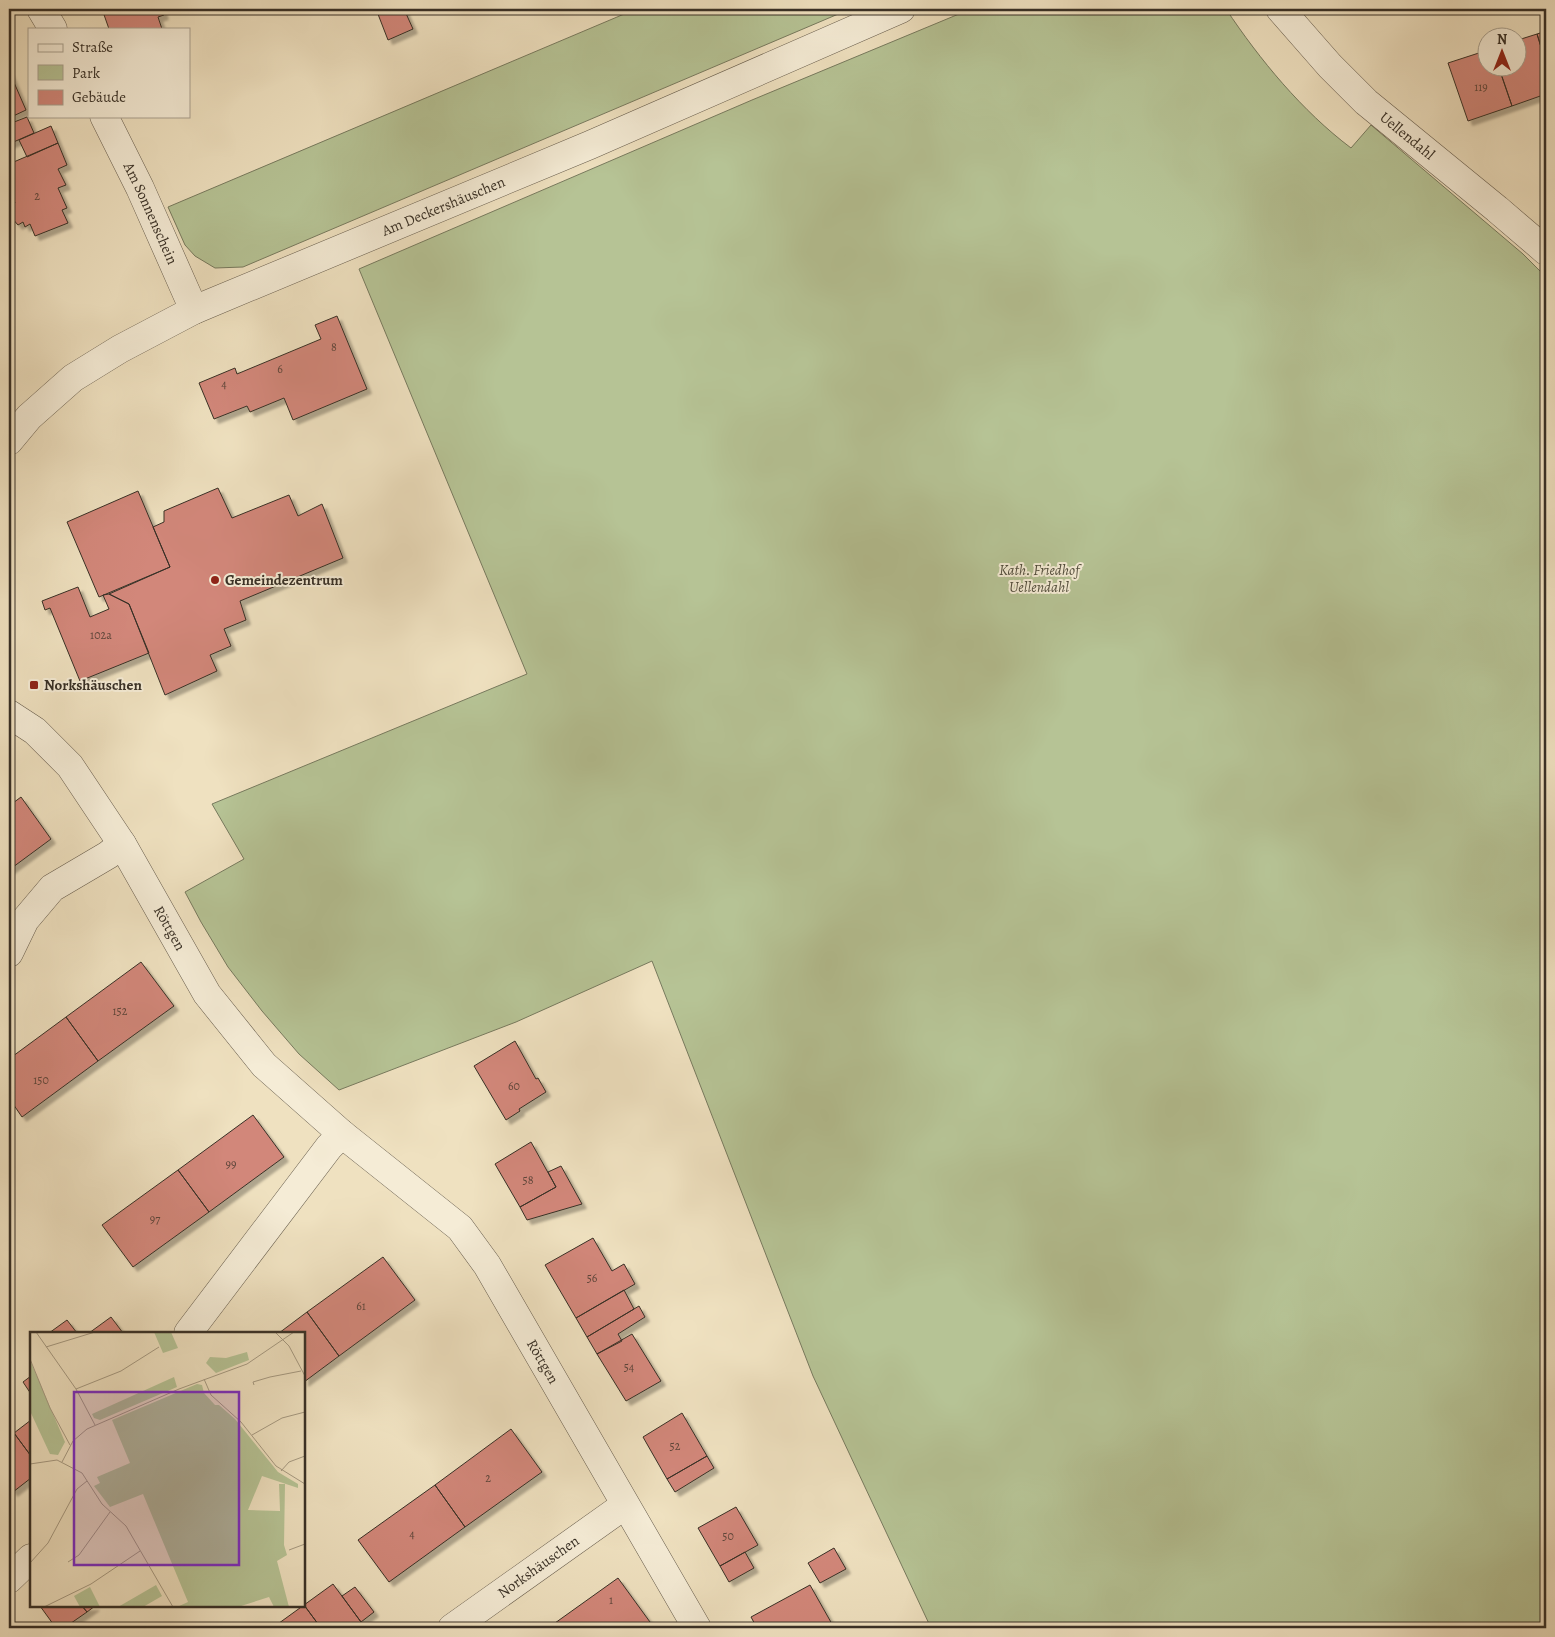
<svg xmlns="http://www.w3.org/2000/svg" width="1555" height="1637" font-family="Alegreya,serif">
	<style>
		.green { fill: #b6c395; stroke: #777a5e }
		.building { fill: #d2877a; stroke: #383026; filter: url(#shadow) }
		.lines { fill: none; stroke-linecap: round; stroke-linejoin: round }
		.minor-casing { stroke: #665c4c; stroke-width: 29 }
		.minor { stroke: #f5ecd6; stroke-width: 28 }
		.poi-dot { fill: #8f2418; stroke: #f5ecd6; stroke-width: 2 }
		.labels { text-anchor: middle; stroke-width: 4; stroke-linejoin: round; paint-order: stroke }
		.number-label { font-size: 12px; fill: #5e463b }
		.street-label { font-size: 15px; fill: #383026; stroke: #f5ecd6 }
		.park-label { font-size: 15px; font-style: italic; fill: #514d3c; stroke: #f5ecd6 }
		.poi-label { font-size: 15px; font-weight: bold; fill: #383026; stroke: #f5ecd6; text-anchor: start }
		.inset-road { fill: none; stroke: #a69a82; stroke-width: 1 }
		.view { fill: #7b2cbf; fill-opacity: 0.15; stroke: #7b2cbf; stroke-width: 2.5 }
		.inset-edge { fill: none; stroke: #383026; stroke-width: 2.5 }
	</style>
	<defs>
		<filter id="shadow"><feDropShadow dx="4.5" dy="4.5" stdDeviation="1" flood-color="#0004"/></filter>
	</defs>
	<rect width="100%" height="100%" fill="#efe1c0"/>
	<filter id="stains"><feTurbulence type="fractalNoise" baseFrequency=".004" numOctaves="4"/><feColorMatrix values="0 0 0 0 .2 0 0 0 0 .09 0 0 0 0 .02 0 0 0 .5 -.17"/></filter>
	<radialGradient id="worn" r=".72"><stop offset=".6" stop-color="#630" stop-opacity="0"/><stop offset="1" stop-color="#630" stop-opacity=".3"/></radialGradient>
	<!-- green -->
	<path class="green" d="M636,9H850L243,267L215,268L195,256L185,245L168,207Z
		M971,9H1226C1260,60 1302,111 1351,148L1371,125L1523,254L1546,277V1628H931L813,1376L652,961L516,1022L339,1090L299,1054L262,1011L228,967L201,922L185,892L244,859L212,804L527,674L359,269L752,100Z"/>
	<!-- building -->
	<path class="building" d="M102,9H162L164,15L158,17L162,29H109Z
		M376,9H404L413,29L388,40Z
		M1546,31V63L1537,34Z
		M1537,34L1546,63V94L1512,106L1499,68H1518V40Z
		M1488,50V68H1499L1512,106L1468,121L1448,63Z
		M9,71L26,110L9,118Z
		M27,117L34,133L9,144V124Z
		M51,126L58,143L27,157L19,140Z
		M58,143L67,165L58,169L66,185L58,188L67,208L62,210L68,223L35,236L30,224L25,227L23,222L18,225L11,217L10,206L15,203L9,189V164Z
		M337,316L367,389L293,420L284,398L250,412L247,406L214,419L199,383L235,368L237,374L321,339L315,325Z
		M218,488L232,518L289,495L298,516L322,504L343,558L240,601L246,620L224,629L231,646L210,655L217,671L165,695L129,604L109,594L170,567L153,527L164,522V511Z
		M138,491L170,567L99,597L67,522Z
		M78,587L90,617L109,609L103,595L109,594L129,604L149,653L80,681L50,608L45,610L42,601Z
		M21,797L51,839L9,870V806Z
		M141,962L174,1006L98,1061L66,1017Z
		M66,1017L98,1061L22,1117L9,1098V1059Z
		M515,1041L536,1079L538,1078L546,1092L519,1109L520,1111L506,1120L474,1066Z
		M253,1115L284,1157L209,1212L178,1170Z
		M531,1142L556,1187L520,1207L495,1164Z
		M561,1166L582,1204L527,1220L520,1207L556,1187L548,1172Z
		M178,1170L209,1212L133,1267L102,1225Z
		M593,1238L612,1271L624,1264L635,1284L576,1318L545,1265Z
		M383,1257L415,1300L339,1356L307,1312Z
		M624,1290L634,1309L587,1337L576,1318Z
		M639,1306L645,1317L618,1334L622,1341L597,1354L587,1337Z
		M307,1312L339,1356L304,1382V1333H279Z
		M111,1317L123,1333H89Z
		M67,1320L77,1333H49Z
		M632,1334L661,1381L626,1401L597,1354Z
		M31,1376V1394L23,1382Z
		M682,1413L707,1456L667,1479L643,1437Z
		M31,1420V1456L14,1433Z
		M511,1429L542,1472L465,1527L435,1485Z
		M14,1433L31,1456V1478L13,1492L9,1486V1437Z
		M707,1456L714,1468L675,1492L667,1479Z
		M435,1485L465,1527L389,1582L358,1540Z
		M736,1507L758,1545L720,1566L698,1528Z
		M834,1548L846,1569L820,1583L808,1563Z
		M745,1552L754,1568L729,1582L720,1566Z
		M618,1578L650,1622L641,1628H548Z
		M333,1584L361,1622L352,1628H321L304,1605Z
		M810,1585L832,1624L824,1628H757L751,1617Z
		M355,1587L374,1612L361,1622L342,1596Z
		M304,1605L321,1628H276L275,1626Z
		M40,1606H82L87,1612L64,1628H56Z
		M82,1606H95L87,1612Z"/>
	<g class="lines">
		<!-- minor casing -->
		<g class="minor-casing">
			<g id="minor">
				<path d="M41,9L53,29"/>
				<path id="s1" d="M1280,9L1330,66L1366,102L1497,209L1546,251"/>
				<path id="s2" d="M104,116L140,188L194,310"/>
				<path id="s3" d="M9,441L29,417L73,378L120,349L194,310L590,145L901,9"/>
				<path id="s4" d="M9,714L35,731L70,766L122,844L207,994L264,1065L342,1134L460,1228L487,1265L697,1628"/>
				<path d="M9,953L25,920L52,888L108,855L122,844"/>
				<path d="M188,1333L329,1147L342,1134"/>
				<path d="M9,1579L31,1558"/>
				<path id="s5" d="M452,1628L625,1505"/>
			</g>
		</g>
		<!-- minor -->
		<use href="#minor" class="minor"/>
	</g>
	<!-- markers -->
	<g class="poi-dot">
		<circle cx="215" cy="580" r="5"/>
		<rect x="29" y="680" width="10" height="10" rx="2.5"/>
	</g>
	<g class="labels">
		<!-- number labels -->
		<g class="number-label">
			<text x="1481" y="91">119</text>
			<text x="37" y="200">2</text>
			<text x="334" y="351">8</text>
			<text x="280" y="373">6</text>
			<text x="224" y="388">4</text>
			<text x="101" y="639">102a</text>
			<text x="120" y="1015">152</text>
			<text x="41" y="1084">150</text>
			<text x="514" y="1090">60</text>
			<text x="231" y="1168">99</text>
			<text x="528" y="1184">58</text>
			<text x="155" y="1223">97</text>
			<text x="592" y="1282">56</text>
			<text x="361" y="1310">61</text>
			<text x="629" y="1371">54</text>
			<text x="675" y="1450">52</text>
			<text x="488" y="1482">2</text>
			<text x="412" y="1538">4</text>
			<text x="728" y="1540">50</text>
			<text x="611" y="1604">1</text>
		</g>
		<!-- street labels -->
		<g class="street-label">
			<text dy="5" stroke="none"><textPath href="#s1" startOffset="180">Uellendahl</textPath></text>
			<text dy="5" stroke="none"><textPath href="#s3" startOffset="499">Am Deckershäuschen</textPath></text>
			<text dy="5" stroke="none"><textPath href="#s2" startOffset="108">Am Sonnenschein</textPath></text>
			<text dy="5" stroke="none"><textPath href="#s4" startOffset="271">Röttgen</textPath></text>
			<text dy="5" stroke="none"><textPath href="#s4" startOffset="850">Röttgen</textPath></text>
			<text dy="5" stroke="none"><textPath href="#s5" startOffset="106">Norkshäuschen</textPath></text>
		</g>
		<!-- park labels -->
		<g class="park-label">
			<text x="1039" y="575">Kath. Friedhof<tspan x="1039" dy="17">Uellendahl</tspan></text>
		</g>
		<!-- poi labels -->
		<g class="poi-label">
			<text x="225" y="585">Gemeindezentrum</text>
			<text x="44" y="690">Norkshäuschen</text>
		</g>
	</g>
	<!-- overview -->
	<g transform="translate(30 1332)">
		<rect width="275" height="275" fill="#efe1c0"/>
		<path d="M124,0H141L148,16L133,21ZM217,20L219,28L186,41L176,31L180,25L196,26ZM0,28L35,110L28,123L20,122L0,79ZM144,45L147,55L70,88L64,86L62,82ZM167,52L172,53L174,61L185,73H189L205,87L248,140L268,152V156L232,144L218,178L250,179L249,152H255L254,213L257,223L247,229L259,275H244L239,265L208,275H147L158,270L113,162L80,175L64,154L70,151L67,145L100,131L82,88ZM126,253L132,264L113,275H88ZM60,255L70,275H50L44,264Z" fill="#b6c395"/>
		<path class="inset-road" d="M6,0L46,57L65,93M245,0L259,14L275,44M16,15L65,0M0,27L20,76L40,113M174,47L181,63L211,90L246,134L275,152M224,53L223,50L240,45L271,39M46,57L91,39L129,15M222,103L252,86L275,80M32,130L43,109L57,97L149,57L217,32L264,0M0,132L27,128L52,141L72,172L96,194L143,275M251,139L259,130L275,124M0,164V132M259,218L275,212M38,230L49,223L80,180M0,231L18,211L47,157L57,149M14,275L61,252L110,219"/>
		<path class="view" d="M44,60H209V233H44Z"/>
		<rect width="275" height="275" class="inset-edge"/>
	</g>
	<!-- margin -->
	<rect width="1555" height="1637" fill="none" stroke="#efe1c0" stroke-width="30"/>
	<rect x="10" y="10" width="1535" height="1617" fill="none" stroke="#383026" stroke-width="2.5"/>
	<rect x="15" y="15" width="1525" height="1607" fill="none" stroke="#383026"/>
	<!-- legend -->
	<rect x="28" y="28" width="162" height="90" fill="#f5ecd6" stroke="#a9a190"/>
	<rect x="38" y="44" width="25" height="8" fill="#f5ecd6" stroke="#a9a190"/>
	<text x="72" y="52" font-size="15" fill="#383026">Straße</text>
	<rect x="38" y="65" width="25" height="15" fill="#b6c395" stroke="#a9a190"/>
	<text x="72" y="78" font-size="15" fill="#383026">Park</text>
	<rect x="38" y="90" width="25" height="15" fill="#d2877a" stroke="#a9a190"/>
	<text x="72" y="102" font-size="15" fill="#383026">Gebäude</text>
	<!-- north arrow -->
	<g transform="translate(1502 52)"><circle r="24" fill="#f5ecd6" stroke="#a9a190"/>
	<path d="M0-4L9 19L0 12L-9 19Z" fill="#8f2418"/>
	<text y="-8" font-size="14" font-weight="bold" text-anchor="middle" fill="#383026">N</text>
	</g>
	<rect width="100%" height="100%" filter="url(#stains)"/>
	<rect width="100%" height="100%" fill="url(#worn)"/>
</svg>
